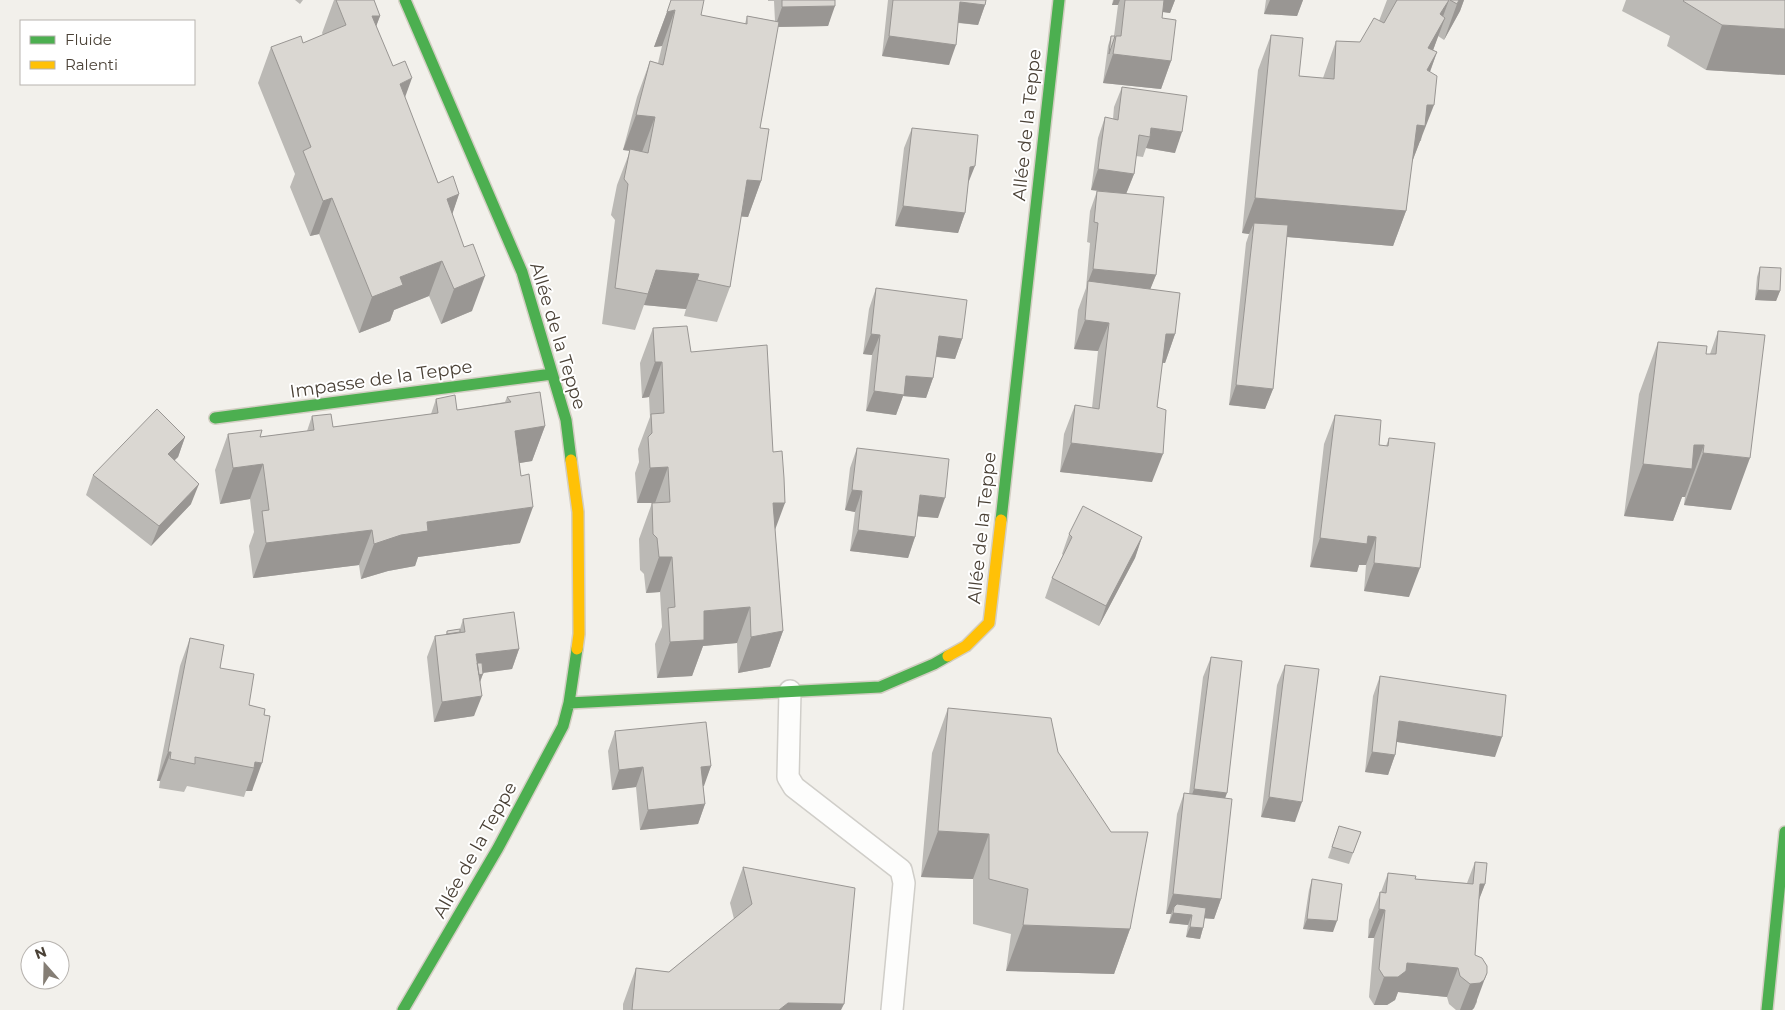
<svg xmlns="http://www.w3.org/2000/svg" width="1785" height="1010" font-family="Montserrat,sans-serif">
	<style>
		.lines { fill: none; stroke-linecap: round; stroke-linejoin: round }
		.lane-casing { stroke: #d0cec9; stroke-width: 24 }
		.fast-casing { stroke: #d3cec3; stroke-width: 14 }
		.slow-casing { stroke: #d3cec3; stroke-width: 14 }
		.lane { stroke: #fdfdfc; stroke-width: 21 }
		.fast { stroke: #4caf50; stroke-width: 11 }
		.slow { stroke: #ffc107; stroke-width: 11 }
		.wall { fill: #bbb9b5 }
		.shaded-wall { fill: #999693 }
		.building { fill: #dad7d2; stroke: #999693 }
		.labels { text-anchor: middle; stroke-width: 4; stroke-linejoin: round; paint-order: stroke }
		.street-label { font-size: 18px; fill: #4a4136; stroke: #fff }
	</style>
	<rect width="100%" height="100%" fill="#f2f0eb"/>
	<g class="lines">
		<!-- lane casing -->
		<g class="lane-casing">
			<path id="lane" d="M790,691L788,777L794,787L901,870L904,883L892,1010"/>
		</g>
		<!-- fast casing -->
		<g class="fast-casing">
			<path id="fast" d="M405,0L522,272L566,420L571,460
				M215,418L552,374
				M1001,520L1059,0
				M569,703L880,687L934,664L948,656
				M403,1010L498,848L563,726L569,703L577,649
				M1767,1010L1785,832"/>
		</g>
		<!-- slow casing -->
		<g class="slow-casing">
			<path id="slow" d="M571,460L578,512L579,634L577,649
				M948,656L966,646L989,623L1001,520"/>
		</g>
		<!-- lane -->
		<use href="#lane" class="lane"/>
		<!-- fast -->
		<use href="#fast" class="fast"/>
		<!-- slow -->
		<use href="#slow" class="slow"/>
	</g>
	<!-- wall -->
	<path class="wall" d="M295,0H303L300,4Z
		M334,0H374L380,16L376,26L405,98L438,183L459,194L452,214L472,311L441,324L429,296L394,310L390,321L359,333L319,234L310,236L290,187L295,174L258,83L271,47L303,43L323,35L322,33Z
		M768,0H835L828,26L778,27L760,128L761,181L748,217L741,216L730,287L717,322L684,316L686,309L644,305L635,330L602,324L615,220L611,215L617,185L630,151L623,150L637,97L650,61L658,63L662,46L654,47L667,12L701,15L745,24L747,16L775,21L774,1H768Z
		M888,0H986L985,5L978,25L958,23L949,65L882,56Z
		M1113,0H1175L1170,13L1163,12L1162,18L1171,61L1161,89L1103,83L1108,46L1111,36H1114L1118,5H1112Z
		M1266,0H1303L1297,16L1264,14Z
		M1387,0H1464L1460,11L1444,40L1438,36L1433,50L1437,52L1430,72L1421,141H1420L1412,162L1406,211L1393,246L1287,237L1273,389L1265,409L1229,405L1246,243L1249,234L1242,233L1258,70L1271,35L1299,76L1323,78L1336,41L1360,42L1379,21Z
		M1626,0H1785V75L1706,70L1667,46L1670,36L1622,11Z
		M1122,87L1175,153L1146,148L1143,157L1136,156L1134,174L1126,194L1156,275L1150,289L1175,334L1165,363H1162L1157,407L1152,482L1060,472L1064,434L1075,405L1092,408L1098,351L1074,349L1078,310L1086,288L1090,243L1087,242L1090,211L1097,191L1112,192L1091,190L1098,138L1105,117L1113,119L1114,107Z
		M912,128L968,185L965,213L958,233L895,226L904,148Z
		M1760,267L1780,291L1776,301L1755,300L1757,277Z
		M876,288L962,339L955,359L936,357L933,378L926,398L903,396L896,415L866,411L872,355L863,354L869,309Z
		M653,328L691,352L775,530L783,631L770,667L738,673L737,643L703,646L692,676L657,678L655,644L662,627L660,592L646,593L644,574L640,570L639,539L652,503H655H637L635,473L639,462L638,449L650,417L649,397L642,398L640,363Z
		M1718,331L1731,510L1684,505L1685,497H1682L1673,521L1624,516L1639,394L1658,342L1706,354H1710Z
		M507,397L545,426L532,461L519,463L520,543L418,557L415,566L388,571L361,579L359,565L253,578L249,546L254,532L250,499L220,504L215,470L228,434L260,437L307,431L312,416L333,427L431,414L436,399L457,410L505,402Z
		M1335,415L1379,445L1386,446L1389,438L1409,597L1364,591L1366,565H1359L1357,572L1310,567L1324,444Z
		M185,437L178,457L174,460L191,504L151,546L86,495L93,475Z
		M857,448L938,518L918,516L915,537L908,558L850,551L855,512L845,510L850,468Z
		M1069,534L1142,537L1135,558L1099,626L1045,598L1052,578L1063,555L1062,554Z
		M463,619L519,649L512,669L483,673L480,683L474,716L434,722L427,657L435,636L446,635L447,631L460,629Z
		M190,638L220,668L249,705L265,709L252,791H246L244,797L187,786L184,792L159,788L160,781H157L180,666Z
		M1211,657L1225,798L1221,899L1214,919L1204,918L1203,928L1200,939L1186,937L1188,925L1169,923L1171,914H1166L1177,814L1184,793L1189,794L1203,677Z
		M1285,665L1295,822L1261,817L1277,685Z
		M1380,676L1495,757L1397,742L1395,755L1388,775L1365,772L1373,696Z
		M948,708L1058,752L1130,929L1114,974L1006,971L1011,934L973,924V879L921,877L932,753Z
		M615,731L711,766L703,786L705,804L698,824L640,830L636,787L612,790L608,751Z
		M1339,826L1361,832L1349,864L1328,858Z
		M1475,862L1485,884L1479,899L1475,955L1477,1002L1474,1008L1472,1010H1456L1449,1004L1447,997L1398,992L1395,1000L1387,1005H1374L1369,997L1374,938H1368L1369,920L1380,892H1381L1388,873L1415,879L1467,883Z
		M743,867L841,1010H623V1004L636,968L669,972L734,919L730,903Z
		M1312,879L1333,932L1303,929L1309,890Z"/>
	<!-- shaded-wall -->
	<path class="shaded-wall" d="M1114,0H1120L1118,5H1112Z
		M1160,0H1175L1170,13L1156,11Z
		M1270,0H1303L1297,16L1264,14Z
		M1449,0L1438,30L1445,18L1432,53L1415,83L1440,14Z
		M1459,0H1464L1460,11L1444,40L1457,4Z
		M960,2L985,5L978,25L953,22Z
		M835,6L828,26L775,27L782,7Z
		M675,10L662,46L654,47L667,12Z
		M372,16H380L367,51Z
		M1722,25L1785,29V75L1706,70Z
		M889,36L956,45L949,65L882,56Z
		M1437,52L1424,88L1427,70Z
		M1113,54L1171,61L1161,89L1103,83Z
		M412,78L399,114L400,84Z
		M1427,105H1434L1412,162L1417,125Z
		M636,115L655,117L642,152L623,150Z
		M1151,128L1182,132L1175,153L1146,148L1150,137Z
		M975,166L967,186L970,167Z
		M1098,169L1134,174L1126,194L1091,190Z
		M747,180L761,181L748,217L734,216Z
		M459,194L447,230V199Z
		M332,198L319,234L310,236L323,201Z
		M1255,198L1406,211L1393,246L1252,234L1254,223L1249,234L1242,233Z
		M903,206L965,213L958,233L895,226Z
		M442,261L429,296L394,310L390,321L359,333L372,297L400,277Z
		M1093,269L1156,275L1148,295L1088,282Z
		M656,270L699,274L686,309L644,305Z
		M485,276L472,311L441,324L454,289Z
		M1758,290L1780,291L1776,301L1755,300Z
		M1085,320L1109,323L1098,351L1074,349Z
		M871,334L880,335L872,355L863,354Z
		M1166,334H1175L1165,363L1155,362Z
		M939,336L962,339L955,359L931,356Z
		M655,362H662L649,397L642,398Z
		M906,376L933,378L926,398L903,396L896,415L866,411L874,391Z
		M1236,385L1273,389L1265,409L1229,405Z
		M545,426L532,461L502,466L515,431Z
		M185,437L178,457L161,474L168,454Z
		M1071,443L1163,454L1152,482L1060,472Z
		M1694,445H1704L1685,497H1682L1673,521L1624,516L1643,464Z
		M1703,453L1750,458L1731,510L1684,505Z
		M263,464L250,499L220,504L233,468Z
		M668,467L655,503H637L650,468Z
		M199,484L191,504L151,546L159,526Z
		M852,490L862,491L855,512L845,510Z
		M920,495L945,498L938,518L913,516Z
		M773,503H785L772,538Z
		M533,507L520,543L418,557L415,566L388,571L361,579L374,544L427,522Z
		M372,530L359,565L253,578L266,543Z
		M858,530L915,537L908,558L850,551Z
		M1368,536L1376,537L1366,565H1359L1357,572L1310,567L1320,538Z
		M1142,537L1135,558L1099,626L1106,606Z
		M659,557H672L660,592L646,593Z
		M1374,563L1420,568L1409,597L1364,591Z
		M750,607L737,643L703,646L692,676L657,678L670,642L704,611Z
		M783,631L770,667L738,673L751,637Z
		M519,649L512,669L474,674L476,654Z
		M483,674L479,684L475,675Z
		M482,696L474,716L434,722L442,702Z
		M1399,721L1502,737L1495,757L1391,741Z
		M168,752H171L160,781H157Z
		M1372,752L1395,755L1388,775L1365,772Z
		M255,762L262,763L252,791H246L254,768Z
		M711,766L704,786L694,787L701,767Z
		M643,767L636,787L612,790L619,770Z
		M1194,789L1227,793L1220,813L1187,809Z
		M1269,797L1302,802L1295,822L1261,817Z
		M705,804L698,824L640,830L648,810Z
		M938,831L989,834L973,879L921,877Z
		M1480,884H1485L1474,913Z
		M1173,894L1221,899L1214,919L1191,917L1188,925L1169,923L1173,913L1174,907L1171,914H1166Z
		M1379,909L1385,910L1374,938H1368Z
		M1307,919L1337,921L1333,932L1303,929Z
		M1023,925L1130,929L1114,974L1006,971Z
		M1190,927L1203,928L1200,939L1186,937Z
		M1407,963L1458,968L1447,997L1398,992L1395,1000L1387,1005H1374L1384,977Z
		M1487,973L1474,1008L1472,1010H1460L1470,984Z
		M788,1003L844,1004L841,1010H779Z"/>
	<!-- building -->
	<path class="building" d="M336,0H374L380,16H372L393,66L405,61L412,78L400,84L438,183L453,176L459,194L447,199L464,247L473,244L485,276L454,289L442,261L400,277L403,285L372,297L332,198L323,201L303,151L311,147L271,47L301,36L303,43L346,25Z
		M671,0H704L701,15L747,24V16L779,22L760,128L769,129L761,181L747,180L730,287L697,280L699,274L656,270L648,294L615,288L628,184L624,179L630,149L648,153L655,117L636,115L650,61L663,65L675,10L667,12Z
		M782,0H835V6L782,7Z
		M893,0H986L985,5L960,2L956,45L889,36Z
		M1125,0H1164L1162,18L1176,20L1171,61L1113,54L1116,36H1121Z
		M1397,0H1449L1440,14L1445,18L1428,48L1437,52L1427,70L1437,76L1434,105H1427L1425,126L1417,125L1406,211L1255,198L1271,35L1303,38L1299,76L1334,79L1336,41L1360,42L1374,18L1384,23Z
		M1450,0H1459L1457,4Z
		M1684,0H1785V29L1722,25L1683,1Z
		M1111,36H1115L1109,54Z
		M1122,87L1187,96L1182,132L1151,128L1150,137L1139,135L1134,174L1098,169L1105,117L1118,120Z
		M912,128L978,135L975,166L970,167L965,213L903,206Z
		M1097,191L1164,197L1156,275L1093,269L1098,223L1094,222Z
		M1254,223L1288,225L1273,389L1236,385Z
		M1760,267L1781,268L1780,291L1758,290Z
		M1088,281L1180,293L1175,334H1166L1157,407L1166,410L1163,454L1071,443L1075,405L1099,409L1109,323L1085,320Z
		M876,288L967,300L962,339L939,336L933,378L906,376L904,395L874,391L880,335L871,334Z
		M687,326L691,352L767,345L773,452L782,451L784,478L785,503H773L783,631L751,637L750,607L704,611V640L670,642L668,608L675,607L672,557H659L657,538L653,534L652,503L670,502L668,467L650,468L648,437L652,433L651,414L664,413L662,362H655L653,328Z
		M1718,331L1765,335L1750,458L1703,453L1704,445H1694L1692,469L1643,464L1658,342L1707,346L1706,354H1716Z
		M540,392L545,426L515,431L521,476L529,474L533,507L427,522L428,531L401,535L374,544L372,530L266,543L262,511L269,510L263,464L233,468L228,434L262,430L260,437L314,430L312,416L331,414L333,427L438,413L436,399L455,395L457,410L511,402L507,397Z
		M157,409L185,437L168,454L199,484L159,526L93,475Z
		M1335,415L1381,420L1379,445L1388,446L1389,438L1435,443L1420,568L1374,563L1376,537L1368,536L1367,544L1320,538Z
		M857,448L949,459L945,498L920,495L915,537L858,530L862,491L852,490Z
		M1083,506L1142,537L1106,606L1052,578L1072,537L1069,534Z
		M514,612L519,649L476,654L482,696L442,702L435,636L465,632L463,619Z
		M460,629V632L447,634V631Z
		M190,638L224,645L220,668L254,674L249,705L265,709L264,715L270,716L262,763L255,762L254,768L195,757V764L170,759L171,752H168Z
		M1211,657L1242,661L1227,793L1194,789Z
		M477,663H482L483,674L479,675Z
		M1285,665L1319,669L1302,802L1269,797Z
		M1380,676L1506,695L1502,737L1399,721L1395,755L1372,752Z
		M948,708L1051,718L1058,752L1111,832H1148L1130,929L1023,925L1028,889L989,879V834L938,831Z
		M706,722L711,766L701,767L705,804L648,810L643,767L619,770L615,731Z
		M1184,793L1232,799L1221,899L1173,894Z
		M1339,826L1361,832L1353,853L1332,847Z
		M1475,862L1487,863L1485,884H1480L1475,955L1482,958L1487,966V973L1484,980L1480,983L1470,984L1460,976L1458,968L1407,963L1406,971L1398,977H1384L1379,969L1385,910L1379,909L1380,892L1386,893L1388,873L1416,876L1415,879L1473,884Z
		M743,867L855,888L844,1004L788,1003L779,1010H632L636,968L669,972L752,904Z
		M1312,879L1342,884L1337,921L1307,919Z
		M1177,904L1206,908L1203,928L1190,927L1192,915L1173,913L1174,907Z"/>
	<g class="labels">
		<!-- street labels -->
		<g class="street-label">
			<text transform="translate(1027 125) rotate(-84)" y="6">Allée de la Teppe</text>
			<text transform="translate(558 336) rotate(73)" y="6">Allée de la Teppe</text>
			<text transform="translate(381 379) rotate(-8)" y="6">Impasse de la Teppe</text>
			<text transform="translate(982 528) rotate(-84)" y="6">Allée de la Teppe</text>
			<text transform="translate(475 850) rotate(-61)" y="6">Allée de la Teppe</text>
		</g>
	</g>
	<!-- legend -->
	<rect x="20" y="20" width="175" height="65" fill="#ffffff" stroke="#b7b3af"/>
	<rect x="30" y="36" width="25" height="8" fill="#4caf50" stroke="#b7b3af"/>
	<text x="65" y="45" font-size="15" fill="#4a4136">Fluide</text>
	<rect x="30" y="61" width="25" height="8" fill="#ffc107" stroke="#b7b3af"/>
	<text x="65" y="70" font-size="15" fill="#4a4136">Ralenti</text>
	<!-- north arrow -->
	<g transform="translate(45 965) rotate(340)"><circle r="24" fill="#ffffff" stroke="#b7b3af"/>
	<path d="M0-4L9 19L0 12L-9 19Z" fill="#857e75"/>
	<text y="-8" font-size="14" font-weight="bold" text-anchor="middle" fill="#4a4136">N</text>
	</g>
</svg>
